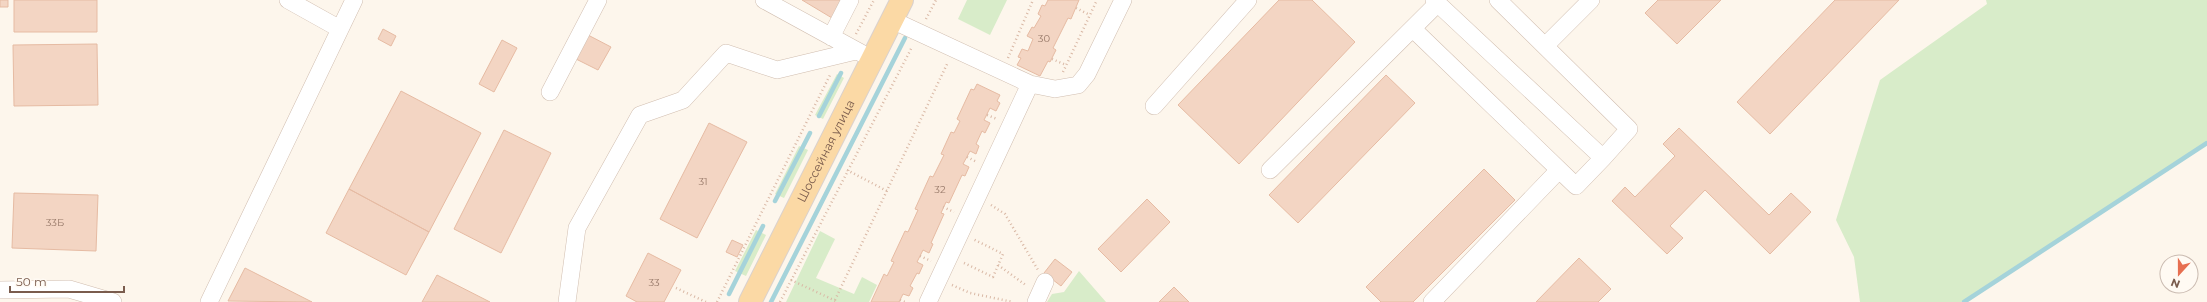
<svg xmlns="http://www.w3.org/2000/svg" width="2207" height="302" font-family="Montserrat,sans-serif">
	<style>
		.green { fill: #d8ecc9 }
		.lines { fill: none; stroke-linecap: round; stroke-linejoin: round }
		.stream { stroke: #a5d3da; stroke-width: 4.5 }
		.building { fill: #f3d5c3; stroke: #e6bba3 }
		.minor-casing { stroke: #d1beb0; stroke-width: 18 }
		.major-casing { stroke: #dad1cd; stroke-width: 24 }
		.path { stroke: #d9b8a5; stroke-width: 2.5; stroke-dasharray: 1 3; stroke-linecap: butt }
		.minor { stroke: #fff; stroke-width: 17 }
		.major { stroke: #fbd9a5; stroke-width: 22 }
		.labels { text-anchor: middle; stroke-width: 3; stroke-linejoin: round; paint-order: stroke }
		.number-label { font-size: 10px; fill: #987a6a }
		.street-label { font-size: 12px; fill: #7a5c4d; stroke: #fffaf3 }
	</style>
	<rect width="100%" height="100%" fill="#fdf6ec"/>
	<!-- green -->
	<path class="green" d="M967,0H1007L990,35L958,19Z
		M1986,0H2207V142L1961,302H1860L1854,257L1836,220L1880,80L1987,4Z
		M837,74L844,78L823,119L815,115Z
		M799,146L808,150L784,198L775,194Z
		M756,230L766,235L746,276L735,271Z
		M820,231L835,239L816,278L854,294L862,277L877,285L869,302H786Z
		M1079,271L1106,302H1047L1052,294L1064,292Z"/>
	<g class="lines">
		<!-- stream -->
		<path class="stream" d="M819,116L841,73
			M775,201L810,133
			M729,294L763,226
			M771,302L905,38
			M1964,302L2207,143"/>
	</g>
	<!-- building -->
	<path class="building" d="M0,0H8V7H0Z
		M14,0H97V32H14Z
		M802,0H841L832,18Z
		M1048,0H1079L1071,19L1068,18L1053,48L1056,50L1050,62L1048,61L1040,76L1017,65L1021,58L1018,57L1022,49L1028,51L1033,39L1027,36L1032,27L1034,28L1041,16L1038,14L1042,5L1045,6Z
		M1279,0H1312L1355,42L1239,164L1178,105Z
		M1658,0H1721L1677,44L1645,13Z
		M1835,0H1899L1770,134L1737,102Z
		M383,29L396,36L391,46L378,39Z
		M588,35L611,47L598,70L576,59Z
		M502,40L517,48L494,92L479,84Z
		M97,44L98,105L14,106L13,45Z
		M1386,75L1415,103L1298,223L1269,195Z
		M977,84L1000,95L997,101L1000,103L996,111L990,108L984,120L990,123L985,133L982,131L976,144L979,146L976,154L970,151L963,164L969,167L965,176L962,175L949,203L946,202L941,213L944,214L931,243L933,244L929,253L923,250L917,262L923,265L919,274L917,273L910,286L913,288L909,296L903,294L899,302H871L884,274L887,276L894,262L891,261L905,231L908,232L918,210L915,209L930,176L933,177L944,155L941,154L951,132L954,133L960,121L957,119L971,89L974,90Z
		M401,91L481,133L429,232L349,189Z
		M709,123L747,142L697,238L660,219Z
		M1679,128L1769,215L1791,193L1811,212L1770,254L1705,190L1670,226L1683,238L1667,254L1612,201L1625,187L1635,197L1675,156L1663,144Z
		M504,130L551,153L501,253L454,229Z
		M1484,169L1515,200L1413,302H1381L1366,287Z
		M349,189L429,232L406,275L326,233Z
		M14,193L98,195L96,251L12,248Z
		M1147,199L1170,222L1121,272L1098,249Z
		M732,240L743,245L737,257L726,252Z
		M648,253L681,270L664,302H637L626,296Z
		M1579,258L1611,289L1598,302H1536Z
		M1055,259L1072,272L1061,286L1044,273Z
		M245,268L312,302L228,301Z
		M437,275L490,302H422Z
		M1174,287L1189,302H1159Z"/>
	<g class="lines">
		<!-- minor casing -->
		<g class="minor-casing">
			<path id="minor" d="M288,0L340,29
				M764,0L861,53
				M1434,0L1603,158L1629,129L1498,0
				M892,20L1030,84L1055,89L1078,85L1087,74L1123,0
				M1413,29L1576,186L1603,158
				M831,37L850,0
				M1545,46L1591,0
				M550,92L598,0
				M1154,106L1248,0
				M1270,170L1438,3
				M0,290L69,289L113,302
				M209,302L354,0
				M567,302L577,228L640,115L683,100L726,53L777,70L856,51
				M928,302L1030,84
				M1036,302L1045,282
				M1432,302L1559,170"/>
		</g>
		<!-- major casing -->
		<g class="major-casing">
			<g id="major">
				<path id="s1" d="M750,302L902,0"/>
			</g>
		</g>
		<!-- path -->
		<path class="path" d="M1076,8L1090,15
			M926,19L936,0
			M856,34L874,0
			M1008,58L1033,0
			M1052,59L1066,65
			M1063,72L1097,0
			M987,115L997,119
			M967,157L977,162
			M847,170L887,191
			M991,205L1005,214L1038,270
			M943,207L954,212
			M920,256L931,261
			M964,263L993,277L1003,254L973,239
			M998,265L1027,286
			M791,280L838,302
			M952,285L970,293L1013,302
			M676,288L706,302
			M835,300L948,62
			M900,300L905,302
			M717,302L831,73
			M780,302L912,47"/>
		<!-- minor -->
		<use href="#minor" class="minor"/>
		<!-- major -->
		<use href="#major" class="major"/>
	</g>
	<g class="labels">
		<!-- number labels -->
		<g class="number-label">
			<text x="1044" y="42">30</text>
			<text x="703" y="185">31</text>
			<text x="940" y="193">32</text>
			<text x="55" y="226">33Б</text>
			<text x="654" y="286">33</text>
		</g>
		<!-- street labels -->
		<g class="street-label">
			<text dy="4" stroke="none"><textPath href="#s1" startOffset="169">Шоссейная улица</textPath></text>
		</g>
	</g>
	<!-- north arrow -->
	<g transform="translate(2179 274) rotate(201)"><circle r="19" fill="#fffaf3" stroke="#cabbb1"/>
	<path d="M0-3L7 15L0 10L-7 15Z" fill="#e76f51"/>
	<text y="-6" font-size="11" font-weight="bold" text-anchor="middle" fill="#7a5c4d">N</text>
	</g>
	<!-- scale -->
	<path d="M10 286v6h114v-6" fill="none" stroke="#7a5c4d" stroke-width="2"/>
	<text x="16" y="286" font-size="12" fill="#7a5c4d" stroke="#fffaf3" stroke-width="3" paint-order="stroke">50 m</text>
</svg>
